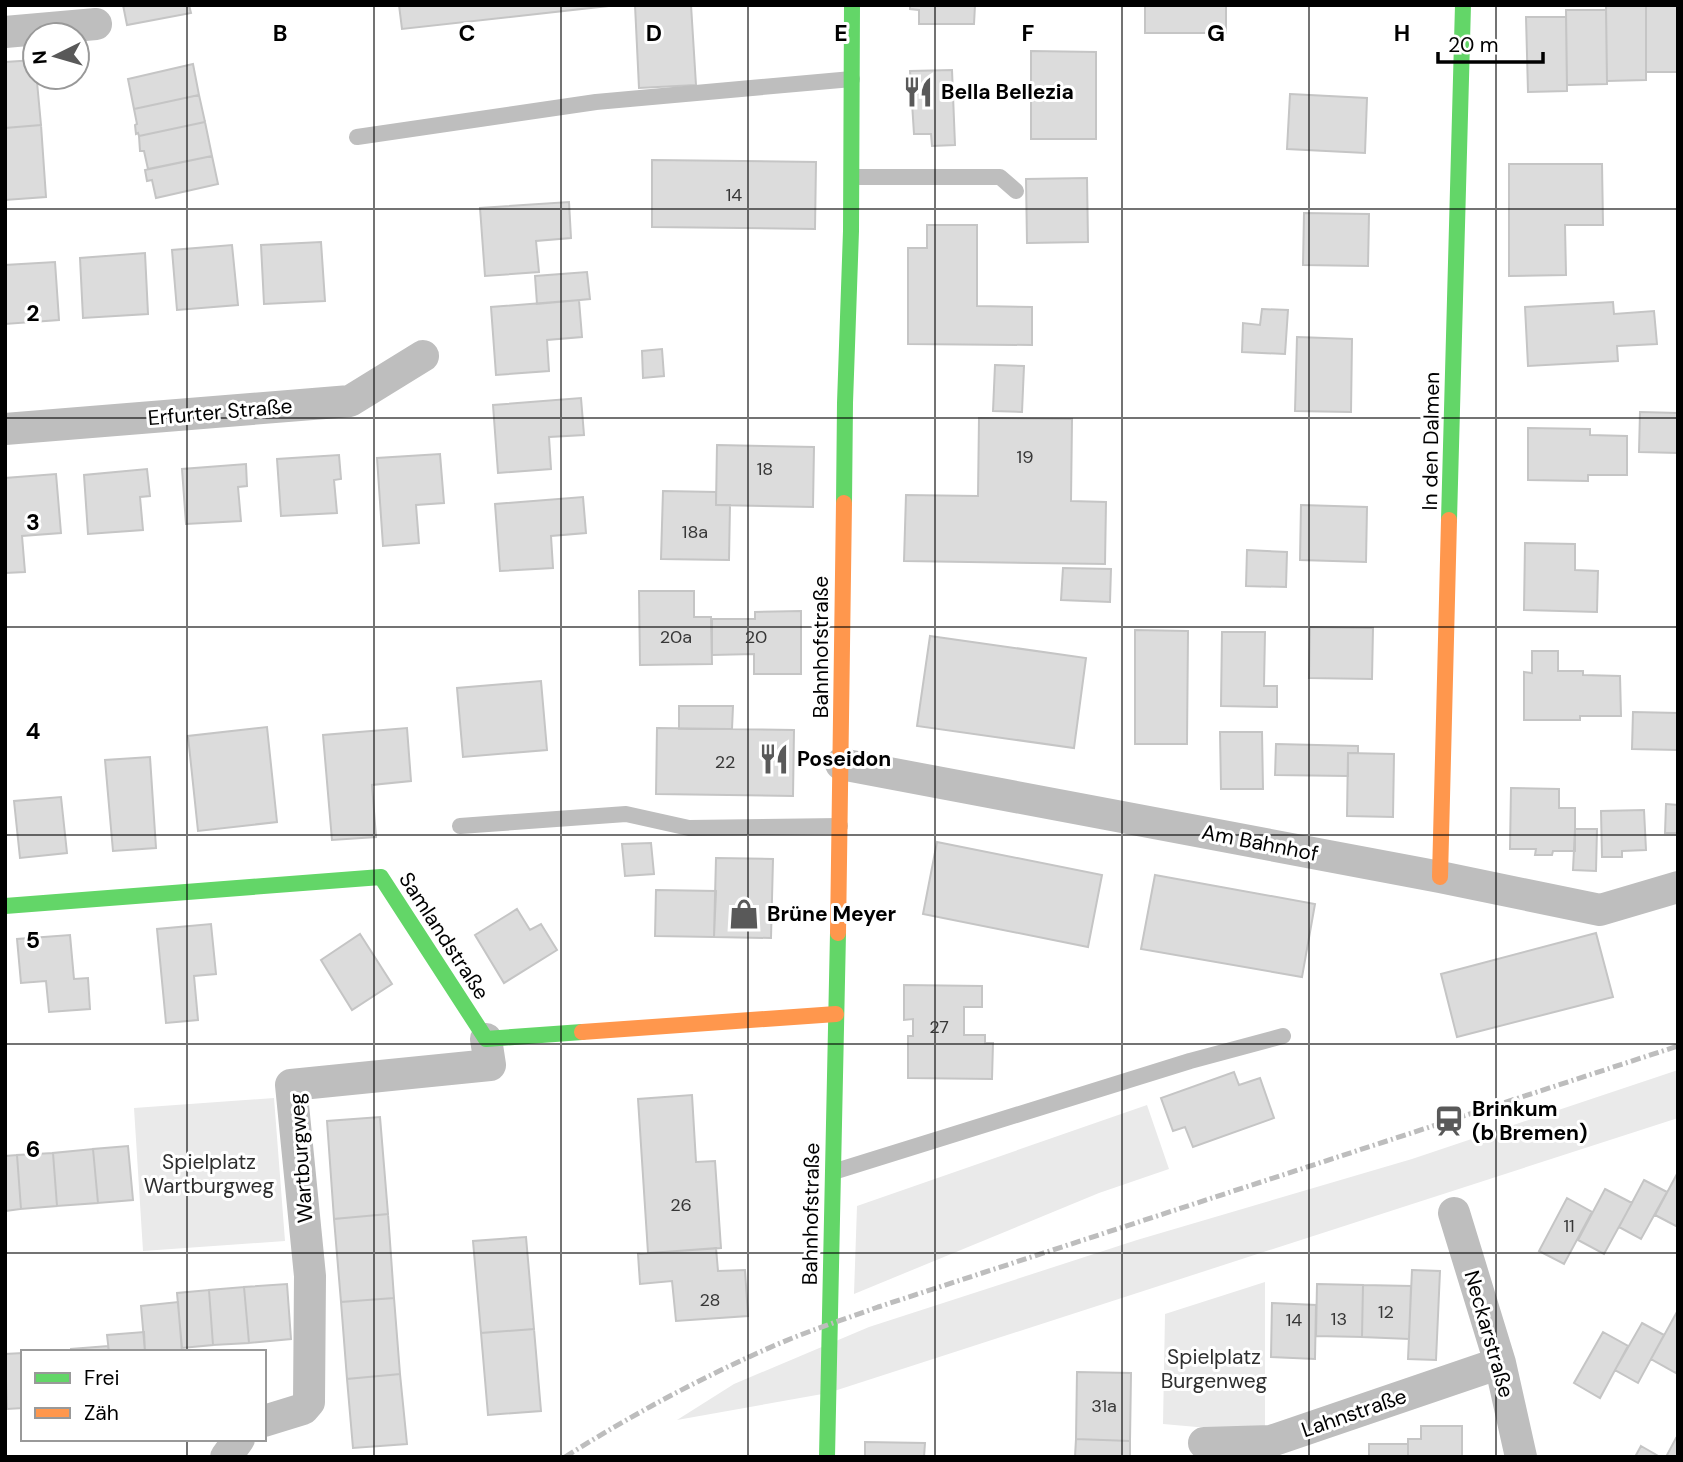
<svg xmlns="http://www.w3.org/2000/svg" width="1683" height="1462" font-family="'DM Sans',sans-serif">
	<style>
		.green { fill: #eaeaea }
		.building { fill: #dcdcdc; stroke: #c5c5c5; stroke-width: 2 }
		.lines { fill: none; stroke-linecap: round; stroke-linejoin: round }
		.lane { stroke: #bebebe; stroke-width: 16 }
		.street { stroke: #bebebe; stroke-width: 32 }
		.fast { stroke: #63d668; stroke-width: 16 }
		.slow { stroke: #ff974d; stroke-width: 16 }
		.rail { stroke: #bdbdbd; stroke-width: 5; stroke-dasharray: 10 3.5 2 3.5; stroke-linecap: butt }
		.grid { fill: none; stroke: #000; stroke-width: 2; stroke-opacity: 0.55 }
		.labels { text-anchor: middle; stroke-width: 6; stroke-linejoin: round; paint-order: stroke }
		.number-label { font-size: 18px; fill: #373737 }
		.poi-label { font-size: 21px; font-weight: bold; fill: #000; stroke: #fff; text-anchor: start }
		.street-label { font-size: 21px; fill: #000; stroke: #fff }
		.park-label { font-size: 21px; fill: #2f2f2f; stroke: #fff }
		.grid-label { font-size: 23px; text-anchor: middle; font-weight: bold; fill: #000; stroke: #fff; stroke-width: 6; stroke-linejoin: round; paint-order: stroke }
	</style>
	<rect width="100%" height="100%" fill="#fff"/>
	<!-- green -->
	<path class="green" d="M1678,1070V1118L828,1393L677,1420L734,1384L869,1327L1137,1240L1412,1159Z
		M274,1098L285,1241L143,1251L134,1108Z
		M1147,1105L1169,1169L1099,1193L854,1294L857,1206Z
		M1265,1282V1433L1163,1424L1165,1314Z"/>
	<!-- building -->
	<path class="building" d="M123,5H189L191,13L127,25Z
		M399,5H608V6L402,29Z
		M635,5H691L696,85L639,88Z
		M910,5H975L974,24H919V10L910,9Z
		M1145,5H1226V33H1145Z
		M1606,5H1646V80L1607,81Z
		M1646,5H1678V72H1646Z
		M1566,10H1606L1607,84L1567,85Z
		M1526,17H1566L1567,91L1528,92Z
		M1031,51L1096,52V139H1031Z
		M35,60V77H54V81L37,82L41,125L5,128V62Z
		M193,64L199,95L134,109L128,79Z
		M952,70L955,145L932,146L931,134H914L910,71Z
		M1290,94L1367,98L1365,153L1287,149Z
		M199,95L205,122L139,136L138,133L136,134L135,125L137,124L134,109Z
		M205,122L212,156L148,169L144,151H140L139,136Z
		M41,125L46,197L5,200V128Z
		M212,156L218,184L156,198L152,180L147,181L145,170Z
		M652,160L816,162L815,229L652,227Z
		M1509,164H1602L1603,225H1565L1566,275L1509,276Z
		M1087,178L1088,242L1027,243L1026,179Z
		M569,202L571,238L536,241L539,272L485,276L480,208Z
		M1304,213L1369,214L1368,266L1303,265Z
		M927,225H977V306L1032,307V345L908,344V248H927Z
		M321,242L325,301L264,304L261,245Z
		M232,245L238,305L177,310L172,250Z
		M145,253L148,314L83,318L80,258Z
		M55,262L59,320L5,324V265Z
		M587,272L590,299L537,304L535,276Z
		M579,300L582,337L547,340L549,371L496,375L491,307Z
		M1613,302L1614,314L1654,311L1657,344L1617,346L1618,361L1528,366L1525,307Z
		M1262,309L1288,310L1285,354L1242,352L1243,323L1260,325Z
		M1297,337L1352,339L1351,412L1295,411Z
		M662,349L664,376L643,378L642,351Z
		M995,365L1024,366L1022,412L993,411Z
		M581,398L584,435L549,437L551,469L498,473L493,405Z
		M1640,412L1678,413V453L1639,452Z
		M979,418L1072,419L1071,501L1106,502L1105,564L904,561L906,495L978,496Z
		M1528,428L1590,429V435L1627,436V475H1588V481L1528,480Z
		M717,445L814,447L813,507L716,505Z
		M440,454L444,503L416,505L419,543L383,546L377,458Z
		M339,455L341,479L334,480L337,513L281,516L277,459Z
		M246,464L247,486L238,487L241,521L186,524L182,469Z
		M147,469L150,496L140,497L143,530L88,534L84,475Z
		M56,474L61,533L22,536L25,572L5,573V478Z
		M663,491L716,492V505H730L729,560L661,559Z
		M583,497L586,533L551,536L553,568L500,571L495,504Z
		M1301,505L1367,507L1366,562L1300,560Z
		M1525,543L1575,544V570L1598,571L1597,612L1524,610Z
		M1247,550L1287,552L1286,587L1246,586Z
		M1063,568L1111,569L1110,602L1061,600Z
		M639,591H694V617H711L712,664L640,665Z
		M801,611V674H754V654L712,655V619H755V612Z
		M1310,627L1373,628L1372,679L1309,678Z
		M1135,630L1188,631L1187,744H1135Z
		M1222,632H1265L1264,686H1277V707L1221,706Z
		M930,636L1086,658L1074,748L917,726Z
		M1532,651H1558V671H1583V675L1620,676L1621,716H1580V720H1524V672L1532,673Z
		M541,681L547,750L463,757L457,688Z
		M679,706H733L732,729H679Z
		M1633,712L1678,713V750L1632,749Z
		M267,727L277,822L198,831L188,736Z
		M407,728L411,781L372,785L376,837L332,840L323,735Z
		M657,728L794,730L793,796L656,794Z
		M1220,732H1262L1263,789H1221Z
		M1276,744L1358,746V753H1348V776L1275,775Z
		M1348,753L1394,754L1393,817L1347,816Z
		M150,757L156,848L113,851L105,760Z
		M1511,788L1559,789V808H1575V851H1553L1552,855H1535L1536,849H1510Z
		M61,797L67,853L20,858L14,801Z
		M1666,804L1678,805V833H1665Z
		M1644,810L1646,850L1622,851V857H1602L1601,811Z
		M1575,829H1597L1596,871L1573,870Z
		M937,842L1102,875L1088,947L923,914Z
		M651,843L654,874L625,876L622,844Z
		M716,858L773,859L771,938L714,937Z
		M1155,875L1315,904L1302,977L1141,949Z
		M656,890L716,891L714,937L655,936Z
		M517,909L530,930L541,924L557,950L504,983L475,935Z
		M211,924L216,974L194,976L198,1020L166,1023L157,929Z
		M1596,933L1613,997L1457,1037L1441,974Z
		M360,934L392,984L352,1010L321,960Z
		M70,935L74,979L88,978L90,1009L49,1012L46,981L21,983L17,939Z
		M904,985L982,986V1007H964V1035H985V1043H993L992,1079L908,1078V1036H913V1019L904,1020Z
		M1234,1072L1239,1085L1260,1078L1274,1118L1193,1147L1185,1127L1173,1131L1161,1098Z
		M692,1095L696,1162L715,1161L721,1248L648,1253L638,1099Z
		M380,1117L388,1214L334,1219L327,1121Z
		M128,1146L133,1200L98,1203L93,1149Z
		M93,1149L98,1203L57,1206L53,1153Z
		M53,1153L57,1206L21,1209L17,1155Z
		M17,1155L21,1209L5,1211V1156Z
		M1678,1172V1227L1655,1215Z
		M1644,1180L1667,1192L1641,1239L1619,1227Z
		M1605,1189L1632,1203L1604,1254L1578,1240Z
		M1567,1198L1592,1212L1564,1264L1539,1251Z
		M388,1214L394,1298L341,1302L334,1219Z
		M526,1237L534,1329L481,1333L473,1241Z
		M716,1248L718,1271L745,1270L748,1316L676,1321L672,1281L640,1284L638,1254Z
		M1412,1270L1440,1271L1436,1360L1408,1359Z
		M287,1284L291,1339L249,1343L244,1287Z
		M1317,1284L1363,1285L1362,1337L1316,1336Z
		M1363,1285L1411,1286L1409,1339L1362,1337Z
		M244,1287L249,1343L213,1345L209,1290Z
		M209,1290L213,1345L182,1348L177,1293Z
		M394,1298L400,1374L347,1379L341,1302Z
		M178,1302L182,1352H145L141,1306Z
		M1272,1303L1316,1305L1315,1359L1271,1357Z
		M1678,1310V1369L1676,1373L1651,1359Z
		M1642,1323L1664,1335L1638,1383L1615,1370Z
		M534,1329L541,1411L488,1415L481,1333Z
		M144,1332L145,1352H109L107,1335Z
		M1603,1332L1628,1346L1600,1398L1574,1383Z
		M108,1346L109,1352H71V1349Z
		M23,1353V1408L7,1409L5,1354Z
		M1077,1372L1131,1373L1130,1441L1076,1439Z
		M400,1374L407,1444L353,1448L347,1379Z
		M1421,1426H1462V1457H1408V1439H1421Z
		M1676,1438L1678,1439V1457H1666Z
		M1076,1439L1130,1441V1457H1075Z
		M865,1442L925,1443L924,1457H865Z
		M1369,1444H1408V1457H1360L1369,1456Z
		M1641,1446L1660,1457H1635Z"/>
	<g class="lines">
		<!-- lane -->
		<path class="lane" d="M357,137L596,102L852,79
			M852,177H1000L1016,191
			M460,826L626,814L689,828L840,826
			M833,1172L1190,1061L1283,1036"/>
		<!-- street -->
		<path class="street" d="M5,32L96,24
			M5,429L350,401L423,356
			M841,764L1440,877L1600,910L1678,887
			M1454,1213L1500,1363L1521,1457
			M264,1421L303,1409L309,1402L310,1276L291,1085L490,1065L486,1039
			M1204,1443L1271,1441L1500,1363
			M226,1457L239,1439"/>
		<!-- fast -->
		<path class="fast" d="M844,503L845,403L851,231L852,5
			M1449,520L1463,5
			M5,906L381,877L486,1039L582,1032
			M827,1457L838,933"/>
		<!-- slow -->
		<path class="slow" d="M1440,877L1449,520
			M838,933L844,503
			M582,1032L836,1014"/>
		<!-- rail -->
		<path class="rail" d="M565,1457C633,1414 704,1376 778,1344C811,1330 845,1319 878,1307L1678,1046"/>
	</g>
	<!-- grid -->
	<path class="grid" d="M187,5V1352M374,5V1457M561,5V1457M748,5V1457M935,5V1457M1122,5V1457M1309,5V1457M1496,5V1457M5,209H1678M5,418H1678M5,627H1678M5,835H1678M5,1044H1678M5,1253H1678M187,1439V1457"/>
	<!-- icons -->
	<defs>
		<g id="restaurant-bare" transform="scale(2.415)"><path d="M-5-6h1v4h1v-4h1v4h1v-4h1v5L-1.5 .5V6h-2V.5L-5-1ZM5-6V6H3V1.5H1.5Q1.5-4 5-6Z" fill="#595959" stroke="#fff" stroke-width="2.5" paint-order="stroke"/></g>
		<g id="shop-bare" transform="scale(2.415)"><path d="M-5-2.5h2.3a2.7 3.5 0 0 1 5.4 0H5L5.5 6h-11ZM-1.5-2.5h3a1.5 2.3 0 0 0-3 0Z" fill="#595959" stroke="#fff" stroke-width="2.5" paint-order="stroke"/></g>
		<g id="station-bare" transform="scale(2.415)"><path d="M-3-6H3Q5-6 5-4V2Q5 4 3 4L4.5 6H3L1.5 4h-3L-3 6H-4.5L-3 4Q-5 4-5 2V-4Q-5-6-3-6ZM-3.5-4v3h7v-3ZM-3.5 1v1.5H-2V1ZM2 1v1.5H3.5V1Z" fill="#595959" stroke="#fff" stroke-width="2.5" paint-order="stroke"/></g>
	</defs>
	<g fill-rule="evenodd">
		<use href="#restaurant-bare" x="918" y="92"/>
		<use href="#restaurant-bare" x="774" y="759"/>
		<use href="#shop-bare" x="744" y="914"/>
		<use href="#station-bare" x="1449" y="1121"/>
	</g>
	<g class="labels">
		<!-- number labels -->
		<g class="number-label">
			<text x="734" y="201">14</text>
			<text x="1025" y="463">19</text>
			<text x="765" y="475">18</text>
			<text x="695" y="538">18a</text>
			<text x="676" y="643">20a</text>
			<text x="756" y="643">20</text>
			<text x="725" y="768">22</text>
			<text x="939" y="1033">27</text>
			<text x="681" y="1211">26</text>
			<text x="1569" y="1232">11</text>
			<text x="710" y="1306">28</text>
			<text x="1386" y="1318">12</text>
			<text x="1339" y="1325">13</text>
			<text x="1294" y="1326">14</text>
			<text x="1104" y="1412">31a</text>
		</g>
		<!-- poi labels -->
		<g class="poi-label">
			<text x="941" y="99">Bella Bellezia</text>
			<text x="797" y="766">Poseidon</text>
			<text x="767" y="921">Brüne Meyer</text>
			<text x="1472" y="1116">Brinkum<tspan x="1472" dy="24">(b Bremen)</tspan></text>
		</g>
		<!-- street labels -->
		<g class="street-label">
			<text transform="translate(220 412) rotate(-5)" y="7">Erfurter Straße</text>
			<text transform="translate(1431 441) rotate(-89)" y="7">In den Dalmen</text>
			<text transform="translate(821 647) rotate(-90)" y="7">Bahnhofstraße</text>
			<text transform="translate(1260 843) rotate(11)" y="7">Am Bahnhof</text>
			<text transform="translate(444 936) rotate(57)" y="7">Samlandstraße</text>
			<text transform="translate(301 1158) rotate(-94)" y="7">Wartburgweg</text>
			<text transform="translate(811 1214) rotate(-89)" y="7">Bahnhofstraße</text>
			<text transform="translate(1489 1334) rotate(74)" y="7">Neckarstraße</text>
			<text transform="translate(1354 1413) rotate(-19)" y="7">Lahnstraße</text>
		</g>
		<!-- park labels -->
		<g class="park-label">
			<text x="209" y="1169">Spielplatz<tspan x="209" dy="24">Wartburgweg</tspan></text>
			<text x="1214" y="1364">Spielplatz<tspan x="1214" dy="24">Burgenweg</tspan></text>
		</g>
	</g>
	<g class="grid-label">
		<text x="280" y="41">B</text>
		<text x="467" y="41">C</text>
		<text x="654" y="41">D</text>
		<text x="841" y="41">E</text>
		<text x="1028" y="41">F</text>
		<text x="1216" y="41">G</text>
		<text x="1402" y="41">H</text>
		<text x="33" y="321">2</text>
		<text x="33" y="530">3</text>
		<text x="33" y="739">4</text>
		<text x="33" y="948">5</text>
		<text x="33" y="1157">6</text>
	</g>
	<!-- border -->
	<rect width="1683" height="1462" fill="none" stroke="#000000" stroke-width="14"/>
	<!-- legend -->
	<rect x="21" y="1350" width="245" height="91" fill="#ffffff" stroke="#999999" stroke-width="2"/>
	<rect x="35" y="1373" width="35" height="10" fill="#63d668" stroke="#999999" stroke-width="2"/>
	<text x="84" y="1385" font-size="21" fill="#000000">Frei</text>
	<rect x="35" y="1408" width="35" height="10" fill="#ff974d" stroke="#999999" stroke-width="2"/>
	<text x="84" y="1420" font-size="21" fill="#000000">Zäh</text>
	<!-- north arrow -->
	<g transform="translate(56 56) rotate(265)"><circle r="33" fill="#ffffff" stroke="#999999" stroke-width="2"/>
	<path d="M0-5L12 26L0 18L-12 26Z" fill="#595959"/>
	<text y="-10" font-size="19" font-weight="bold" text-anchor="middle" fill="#000000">N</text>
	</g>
	<!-- scale -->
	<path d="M1438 52v10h105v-10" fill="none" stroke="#000000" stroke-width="3.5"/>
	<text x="1448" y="52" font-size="21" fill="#000000" stroke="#ffffff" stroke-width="5" paint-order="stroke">20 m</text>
</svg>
